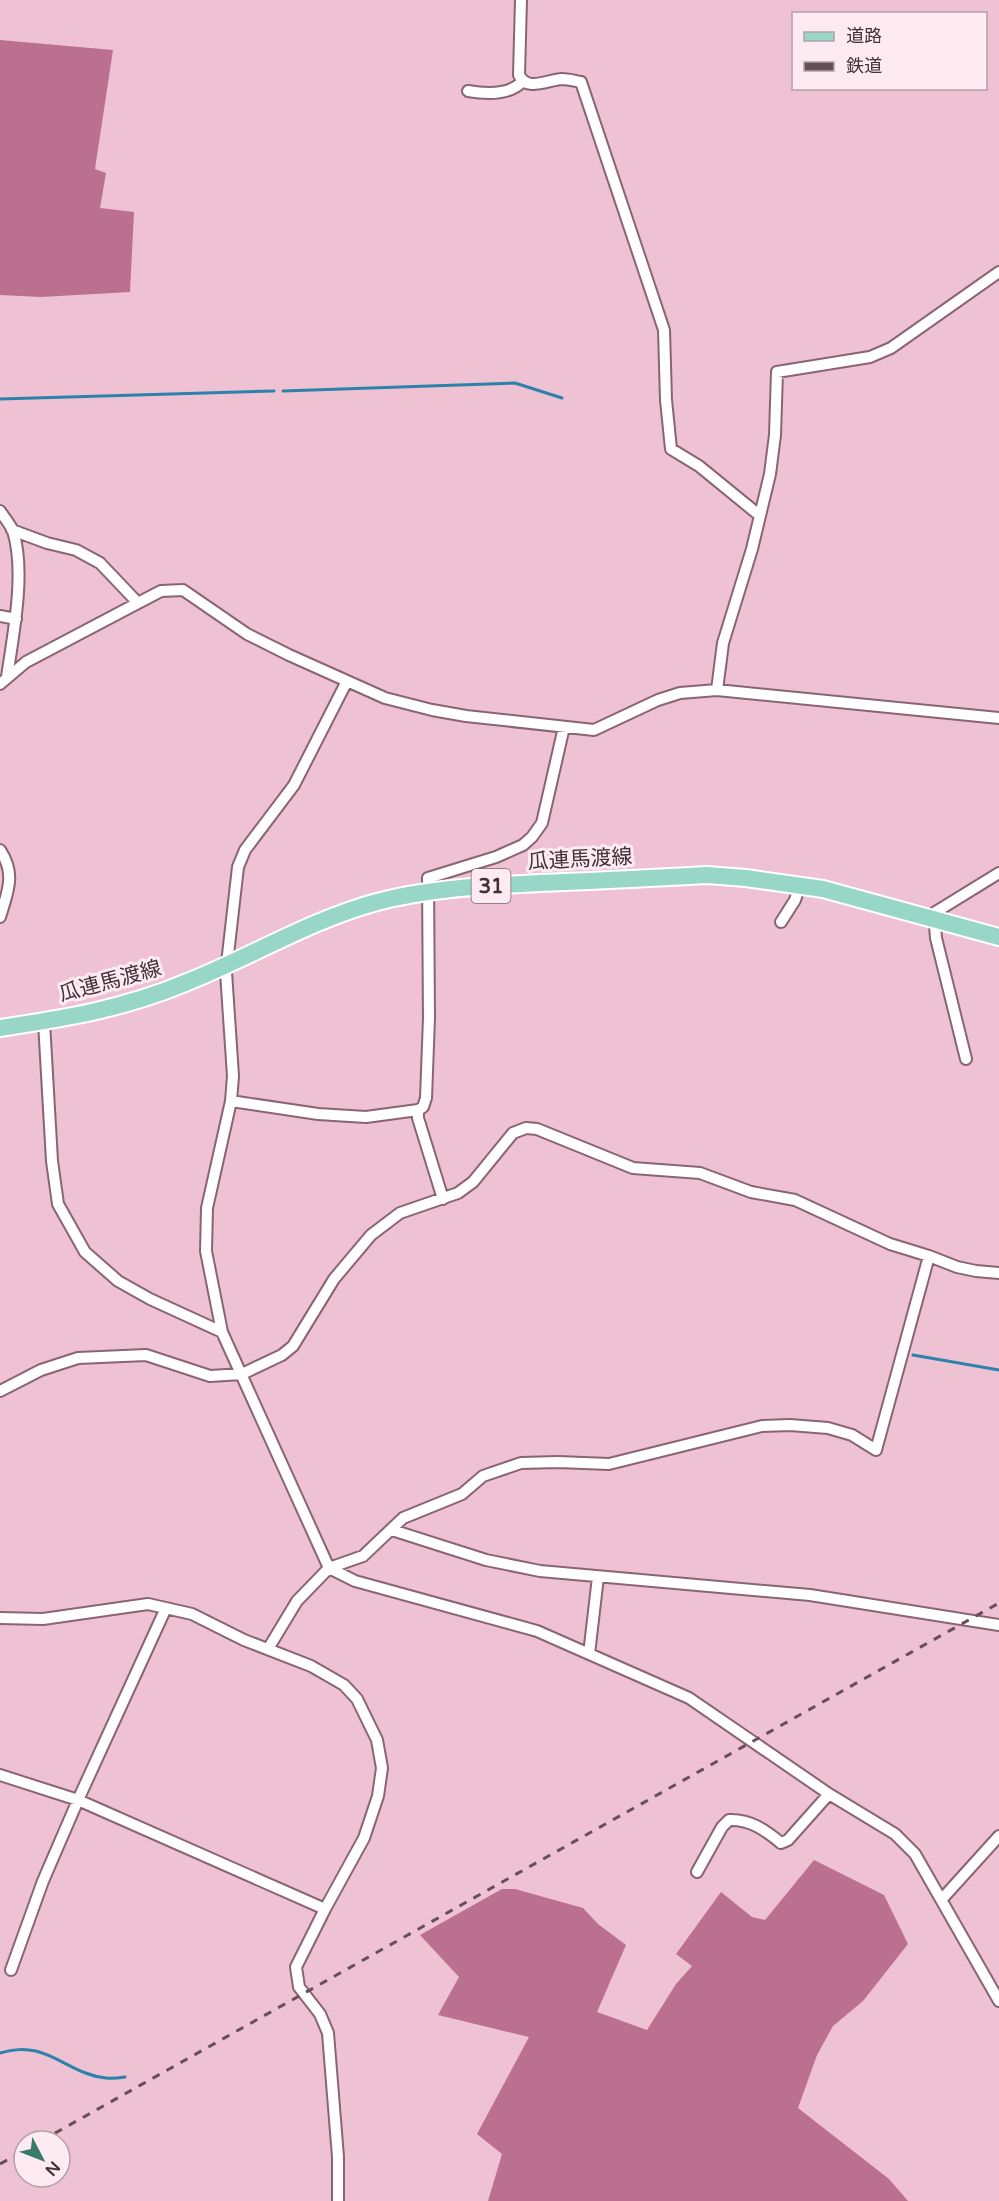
<svg xmlns="http://www.w3.org/2000/svg" width="999" height="2201" font-family="'Varela Round','Noto Sans JP',sans-serif">
	<style>
		.forest { fill: #bb7090 }
		.lines { fill: none; stroke-linecap: round; stroke-linejoin: round }
		.stream { stroke: #2c82ab; stroke-width: 3 }
		.minor-casing { stroke: #8b6474; stroke-width: 14 }
		.primary-casing { stroke: #fff; stroke-width: 20 }
		.minor { stroke: #fff; stroke-width: 10 }
		.primary { stroke: #98d7c7; stroke-width: 16 }
		.rail { stroke: #664f58; stroke-width: 3; stroke-dasharray: 8 8; stroke-linecap: butt }
		.labels { text-anchor: middle; stroke-width: 6; stroke-linejoin: round; paint-order: stroke }
		.shield { fill: #feebf2; stroke: #7a686f; stroke-width: 1.5 }
		.shield-label { font-size: 20px; font-weight: bold; fill: #413037 }
		.street-label { font-size: 21px; fill: #413037; stroke: #feebf2 }
	</style>
	<rect width="100%" height="100%" fill="#eec1d3"/>
	<!-- forest -->
	<path class="forest" d="M0,40L113,50L95,169L106,173L100,208L134,212L130,292L41,297L0,295Z
		M814,1860L884,1895L908,1944L863,2001L833,2026L817,2055L798,2108L889,2179L908,2201H488L502,2154L477,2134L529,2037L438,2015L459,1977L420,1935L502,1889H515L583,1908L598,1924L626,1945L597,2012L647,2030L676,1984L692,1966L676,1954L721,1892L752,1917L765,1920Z"/>
	<g class="lines">
		<!-- stream -->
		<path class="stream" d="M283,391L515,383L562,398
			M0,399L274,391
			M913,1355L999,1370
			M0,2053C46,2038 66,2074 106,2078C112,2079 119,2078 125,2077"/>
		<!-- minor casing -->
		<g class="minor-casing">
			<path id="minor" d="M521,0L519,75C527,92 547,80 562,79C568,79 575,81 581,82L664,330L666,400L671,449L699,466L759,515
				M468,91C485,94 509,95 522,82
				M0,511C4,517 10,524 13,531C26,572 13,635 7,677
				M12,530L47,543L76,550L100,563L138,603
				M0,616L16,619
				M347,681L294,785L245,850L238,867L226,972L233,1076L231,1101L207,1208L206,1251L222,1332L329,1568L355,1581L537,1631L689,1698L829,1794L895,1834L915,1854L999,2001
				M0,684L26,662L138,603L161,591L183,590L247,634L289,655L385,698L432,710L466,716L594,730L658,700L680,693L717,690L999,718
				M717,690L723,643L752,549L770,474L775,435L777,372L870,357L891,348L999,272
				M0,850C16,874 8,891 0,917
				M781,922L795,900L800,885
				M44,1022L52,1161L58,1204L85,1252L118,1281L150,1299L222,1332
				M966,1059L936,938L934,913L999,873
				M231,1101L318,1114L366,1117L418,1110L423,1107L426,1098L429,1018L428,878L496,857L523,845L532,837L542,823L564,727
				M418,1110V1118L443,1199
				M0,1391L41,1370L78,1358L146,1355L210,1376L242,1374L282,1355L293,1346L334,1279L371,1235L400,1213L458,1193L473,1182L513,1133L526,1128L537,1129L633,1168L700,1173L751,1192L795,1200L890,1244L929,1256L957,1267L976,1271L999,1273
				M392,1530L486,1560L540,1571L810,1595L999,1625
				M0,1618L43,1619L148,1604L192,1614L244,1640L311,1666L344,1685L357,1699L377,1740L382,1768L378,1796L364,1838L325,1909L296,1967L299,1987L320,2014L328,2033L338,2157V2201
				M268,1649L297,1601L329,1568L363,1556L403,1518L462,1494L483,1476L521,1463L558,1462L609,1464L762,1426L790,1425L828,1428L852,1435L876,1450L929,1256
				M589,1654L598,1577
				M0,1775L78,1800L325,1909
				M697,1872L722,1827L729,1820C750,1819 765,1830 781,1843L788,1840L829,1794
				M942,1899L999,1836
				M11,1970L43,1881L78,1800L166,1608"/>
		</g>
		<!-- primary casing -->
		<g class="primary-casing">
			<path id="primary" d="M0,1028C67,1018 122,1009 185,983C249,958 310,920 377,902C430,888 485,886 539,883C595,881 651,878 707,875L746,878L823,889L999,937"/>
		</g>
		<!-- minor -->
		<use href="#minor" class="minor"/>
		<!-- primary -->
		<use href="#primary" class="primary"/>
		<!-- rail -->
		<path class="rail" d="M41,2141L999,1603
			M0,2164L24,2151"/>
	</g>
	<g class="labels">
		<!-- shield labels -->
		<rect class="shield" x="471.5" y="869" width="39" height="34" rx="4.5"/>
		<g class="shield-label">
			<text x="491" y="893">31</text>
		</g>
		<!-- street labels -->
		<g class="street-label">
			<text transform="translate(580 859) rotate(-3)" y="7">瓜連馬渡線</text>
			<text transform="translate(110 981) rotate(-15)" y="7">瓜連馬渡線</text>
		</g>
	</g>
	<!-- legend -->
	<rect x="792" y="12" width="195" height="78" fill="#feebf2" stroke="#b2a0a7" stroke-width="1.5"/>
	<rect x="804" y="32" width="30" height="9" fill="#98d7c7" stroke="#b2a0a7" stroke-width="1.5"/>
	<text x="846" y="42" font-size="18" fill="#413037">道路</text>
	<rect x="804" y="62" width="30" height="9" fill="#664f58" stroke="#b2a0a7" stroke-width="1.5"/>
	<text x="846" y="72" font-size="18" fill="#413037">鉄道</text>
	<!-- north arrow -->
	<g transform="translate(42 2159) rotate(132)"><circle r="28" fill="#feebf2" stroke="#b2a0a7" stroke-width="1.5"/>
	<path d="M0-4.5L10 22L0 15L-10 22Z" fill="#3a7a68"/>
	<text y="-9" font-size="16" font-weight="bold" text-anchor="middle" fill="#413037">N</text>
	</g>
</svg>
